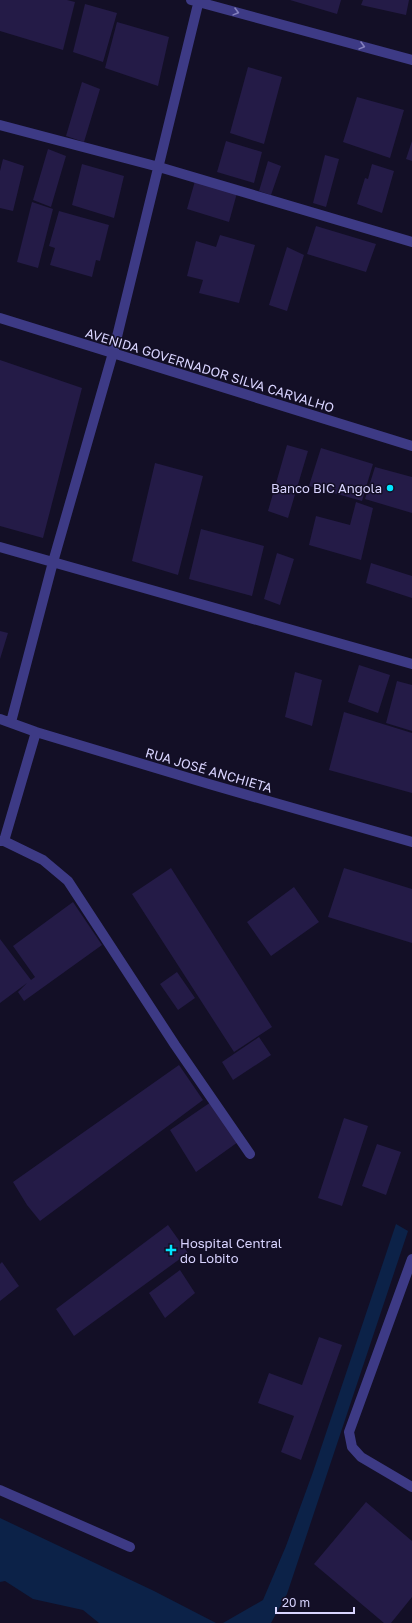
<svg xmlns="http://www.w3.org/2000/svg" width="412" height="1623" font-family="'Golos Text',sans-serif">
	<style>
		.water { fill: #0c2248 }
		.building { fill: #241b47 }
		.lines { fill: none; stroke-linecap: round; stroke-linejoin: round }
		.minor { stroke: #3d3a85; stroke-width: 10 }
		.oneway { stroke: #837fbc }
		.poi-dot { fill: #00e5ff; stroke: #130f26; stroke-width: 1.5 }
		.labels { text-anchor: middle; stroke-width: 3; stroke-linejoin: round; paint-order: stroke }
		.street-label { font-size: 13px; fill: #d9d4ff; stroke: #130f26 }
		.poi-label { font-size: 13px; fill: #d9d4ff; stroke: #130f26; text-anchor: end }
	</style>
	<rect width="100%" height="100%" fill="#130f26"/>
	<!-- water -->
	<path class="water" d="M396,1224L408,1231L287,1594L271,1623H223L263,1600L286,1546L313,1472Z
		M0,1518L154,1591L216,1623H99L83,1610L33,1599L5,1581L0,1582Z"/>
	<!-- building -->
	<path class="building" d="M0,0H67L75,2L63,50L0,31Z
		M290,0H341L337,14Z
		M363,0H409L406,15L361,5Z
		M85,4L117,13L103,62L73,52Z
		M117,22L169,37L158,86L105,68Z
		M248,67L282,77L264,144L230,133Z
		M82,82L100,89L84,142L66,136Z
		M357,97L404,110L390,158L343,142Z
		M226,141L262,152L254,183L217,172Z
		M412,141V161L406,159Z
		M48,149L66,156L51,207L33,200Z
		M325,155L339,159L326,207L313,203Z
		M3,159L24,166L13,211L0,208V171Z
		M268,161L281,166L271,195L259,191Z
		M82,164L124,176L114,218L72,205Z
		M372,164L394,171L382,213L357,204L365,178L368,179Z
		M195,181L237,193L229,222L187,209Z
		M32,202L53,209L38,268L17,262Z
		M59,211L109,225L100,261L96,260L92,277L50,265L55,248L49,246Z
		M316,226L376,244L366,272L307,254Z
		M220,235L255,245L239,303L199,293L203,280L187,276L196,241L216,247Z
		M287,247L304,255L287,311L269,305Z
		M0,360L82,388L43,538L0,526Z
		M287,445L308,451L288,518L268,511Z
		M321,448L373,464L362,501L309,486Z
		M155,463L203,476L178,575L132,561Z
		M375,467L412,477V513L365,499Z
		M356,502L373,508L361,560L309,545L316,516L350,525Z
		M201,529L264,546L252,596L189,579Z
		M277,553L294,559L280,605L264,599Z
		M371,563L412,576V598L366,583Z
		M0,631L8,633L0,659Z
		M359,665L390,675L378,713L348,702Z
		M295,672L322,680L312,726L285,717Z
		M397,681L412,685V731L386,723Z
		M344,712L412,733V793L329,770Z
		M171,868L272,1027L234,1052L132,894Z
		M344,868L412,889V943L328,917Z
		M294,887L319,922L271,956L247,922Z
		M73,902L102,945L24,1001L18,992L27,983L0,1003V939L31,980L35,977L13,946Z
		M177,972L195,998L178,1010L160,984Z
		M259,1037L271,1055L233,1080L222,1062Z
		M179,1065L203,1100L40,1221L27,1205L13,1182Z
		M211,1102L238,1142L196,1172L170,1130Z
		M344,1118L368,1126L342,1206L318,1198Z
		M377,1144L401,1152L386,1195L362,1186Z
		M168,1225L188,1253L74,1336L56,1309Z
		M2,1262L19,1286L0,1301V1264Z
		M180,1270L195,1293L165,1318L149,1293Z
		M319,1337L342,1345L301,1460L281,1452L294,1416L258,1403L269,1373L302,1385Z
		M366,1502L412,1541V1597L391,1623H384L314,1564Z"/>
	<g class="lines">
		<!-- minor -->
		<path class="minor" d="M191,0L412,60
			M0,125L159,167L412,242
			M0,318L412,446
			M0,547L412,664
			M0,719L36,732L209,784L412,842
			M11,722L53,562L113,353L199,0
			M0,841H4L43,860L68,881L175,1045L250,1154
			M4,841L36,732
			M412,1259L349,1432L352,1447L361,1457L412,1487
			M0,1490L130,1547"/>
	</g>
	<!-- one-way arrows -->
	<defs><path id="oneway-chevron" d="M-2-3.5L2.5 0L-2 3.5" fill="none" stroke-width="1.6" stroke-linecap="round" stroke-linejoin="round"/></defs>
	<g class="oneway">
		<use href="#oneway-chevron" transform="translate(236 12) rotate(15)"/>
		<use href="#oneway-chevron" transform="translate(362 46) rotate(15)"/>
	</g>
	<!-- markers -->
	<g class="poi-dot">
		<circle cx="390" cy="488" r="4"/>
		<path d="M169 1244h4v4h4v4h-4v4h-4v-4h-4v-4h4z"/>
	</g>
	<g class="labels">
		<!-- street labels -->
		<g class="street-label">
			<text transform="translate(210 370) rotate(17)" y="5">AVENIDA GOVERNADOR SILVA CARVALHO</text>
			<text transform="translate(209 770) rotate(16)" y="5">RUA JOSÉ ANCHIETA</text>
		</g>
		<!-- poi labels -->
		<g class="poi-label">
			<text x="382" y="493">Banco BIC Angola</text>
			<text x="180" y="1248" text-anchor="start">Hospital Central<tspan x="180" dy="15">do Lobito</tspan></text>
		</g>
	</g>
	<!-- scale -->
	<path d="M276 1607v6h78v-6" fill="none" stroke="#d9d4ff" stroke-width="2"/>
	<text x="282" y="1607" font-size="12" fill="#d9d4ff" stroke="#130f26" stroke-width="3" paint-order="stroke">20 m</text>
</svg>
